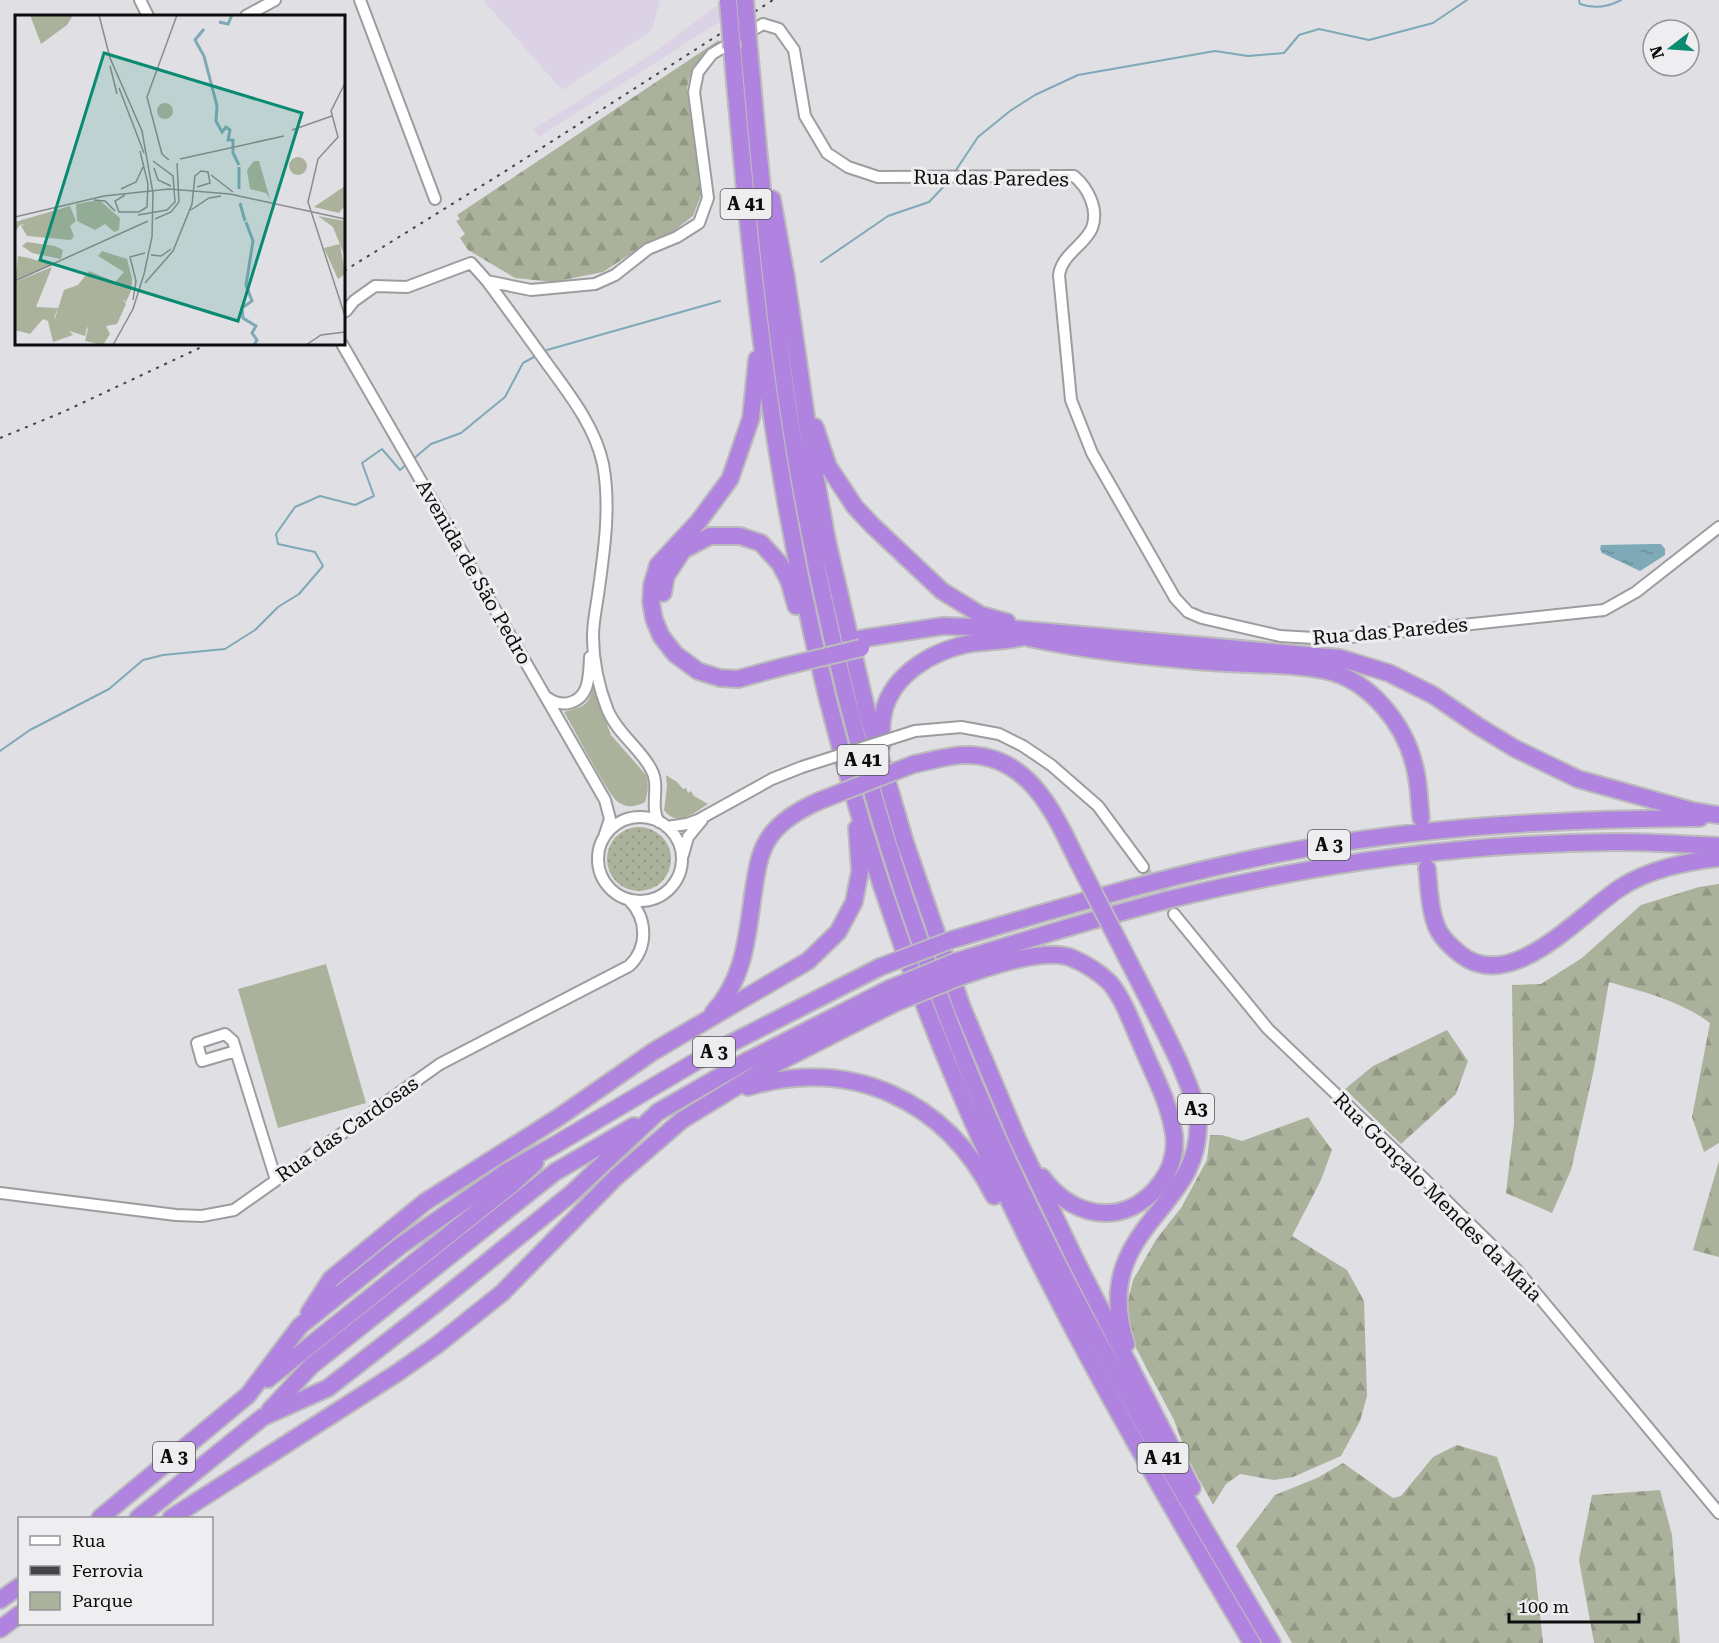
<svg xmlns="http://www.w3.org/2000/svg" width="1719" height="1643" font-family="'Roboto Serif',serif">
	<style>
		.industrial { fill: #dbd2e6 }
		.green { fill: #abb29c }
		.forest { fill: url(#forest-firs) }
		.garden { fill: url(#garden-dots) }
		.water { fill: url(#water-ripples) }
		.lines { fill: none; stroke-linecap: round; stroke-linejoin: round }
		.stream { stroke: #7ea9b7; stroke-width: 2 }
		.minor-tunnel { stroke: #c0c0c3; stroke-width: 10; stroke-dasharray: 10 5; stroke-linecap: butt }
		.minor-casing { stroke: #9d9c9f; stroke-width: 14 }
		.highway-casing { stroke: #bbbbbc; stroke-width: 20 }
		.minor { stroke: #fff; stroke-width: 10 }
		.highway { stroke: #b183e1; stroke-width: 16 }
		.rail { stroke: #444446; stroke-width: 2; stroke-dasharray: 3 6; stroke-linecap: butt }
		.minor-bridge-casing { stroke: #9d9c9f; stroke-width: 14; stroke-linecap: butt }
		.highway-bridge-casing { stroke: #bbbbbc; stroke-width: 20; stroke-linecap: butt }
		.minor-bridge { stroke: #fff; stroke-width: 10 }
		.highway-bridge { stroke: #b183e1; stroke-width: 16 }
		.labels { text-anchor: middle; stroke-width: 6; stroke-linejoin: round; paint-order: stroke }
		.shield { fill: #eeedf0; stroke: #505052; stroke-width: 1.5 }
		.shield-label { font-size: 18px; font-weight: bold; fill: #0d0d0e }
		.street-label { font-size: 20px; fill: #0d0d0e; stroke: #eeedf0 }
		.inset-river { fill: none; stroke: #7ea9b7; stroke-width: 3 }
		.inset-road { fill: none; stroke: #8c8b8e; stroke-width: 1.5 }
		.view { fill: #088b71; fill-opacity: 0.15; stroke: #088b71; stroke-width: 3 }
		.inset-edge { fill: none; stroke: #0d0d0e; stroke-width: 3 }
	</style>
	<defs>
		<pattern id="forest-firs" width="22" height="20" patternUnits="userSpaceOnUse" patternTransform="scale(1.5)"><rect width="22" height="20" fill="#abb29c"/><path d="M5 1l3.5 6h-7zM16 11l3.5 6h-7z" fill="#929885"/></pattern>
		<pattern id="garden-dots" width="8" height="8" patternUnits="userSpaceOnUse" patternTransform="scale(1.5)"><rect width="8" height="8" fill="#abb29c"/><path d="M2 2h.1M6 6h.1" fill="none" stroke="#929885" stroke-width="1.8" stroke-linecap="round"/></pattern>
		<pattern id="water-ripples" width="26" height="14" patternUnits="userSpaceOnUse" patternTransform="scale(1.5)"><rect width="26" height="14" fill="#7ea9b7"/><path d="M2 4q2-2 4 0t4 0M15 11q2-2 4 0t4 0" fill="none" stroke="#6c909c"/></pattern>
	</defs>
	<rect width="100%" height="100%" fill="#e0dfe3"/>
	<!-- industrial -->
	<path class="industrial" d="M483,0H660L652,30L562,90Z
		M724,0H754L538,137L534,129L652,54Z"/>
	<!-- green -->
	<path class="green" d="M593,687L611,735L646,775C649,785 648,792 645,802C636,807 627,808 618,802C607,794 574,728 564,712C582,707 589,706 593,687Z
		M666,775L677,782L683,789L686,788L688,793L691,791L694,796L708,804C694,813 677,828 664,810L667,787Z
		M326,964L366,1103L278,1128L238,989Z"/>
	<!-- forest -->
	<path class="forest" d="M719,40L720,46C698,61 693,61 687,88L701,195L693,216L671,233L650,241L603,272L553,282L515,278L468,250L460,238L465,234L456,221L460,219L457,215Z
		M1719,884V1143L1704,1152L1692,1117L1710,1023C1681,1001 1644,992 1609,982L1594,1069L1571,1170L1552,1213L1506,1193L1514,1124L1512,985L1541,984L1582,958L1641,905L1699,887Z
		M1447,1030L1468,1061L1456,1094L1401,1144L1345,1089L1373,1066Z
		M1308,1117L1332,1150L1321,1180L1292,1236L1347,1270L1364,1301L1367,1396L1360,1421L1341,1456L1293,1477L1274,1480L1240,1474L1226,1484L1213,1505L1187,1456L1174,1420L1128,1333L1127,1305L1133,1280L1157,1238L1181,1208L1207,1160L1210,1135H1222L1242,1141Z
		M1719,1161V1257L1693,1250Z
		M1457,1445L1497,1457L1535,1567L1543,1643H1292L1236,1546L1275,1495L1317,1478L1343,1463L1393,1498L1401,1496L1433,1457Z
		M1660,1490L1672,1535L1680,1643H1594L1579,1560L1592,1495Z"/>
	<!-- garden -->
	<path class="garden" d="M607 859a32 32 0 1 1 64 0a32 32 0 1 1-64 0Z"/>
	<!-- water -->
	<path class="water" d="M1653,544H1661L1665,549V555L1640,571L1602,553L1600,549L1601,545Z"/>
	<g class="lines">
		<!-- stream -->
		<path class="stream" d="M1579,0L1580,4C1594,9 1608,7 1621,0
			M956,170L978,137L1010,111L1035,95L1078,75L1215,51L1248,56L1284,53L1299,35L1319,29L1369,40L1433,23L1467,0
			M821,262L888,216L929,202L948,182
			M547,350L720,301
			M412,460L431,444L461,433L505,397L523,363L534,357
			M0,751L30,730L109,689L143,660L163,655L225,649L255,630L278,607L299,594L323,566L315,552L278,544L276,534L295,507L320,496L355,505L374,496L362,463L382,449L400,470L407,464"/>
		<!-- minor-tunnel -->
		<path class="minor-tunnel" d="M1143,867L1168,905"/>
		<!-- minor casing -->
		<g class="minor-casing">
			<path id="minor" d="M140,0L148,16
				M360,0L435,199
				M246,16L275,0
				M487,281L531,290L595,284L615,275L648,249L677,237L699,223L708,198L694,92L698,72L712,54L763,24L779,29L794,50L805,116L827,153L848,167L878,177L1074,176C1088,188 1099,209 1092,228C1085,245 1062,254 1059,275L1071,400L1092,453L1175,598L1188,612L1202,618L1280,636L1331,639L1604,610L1636,592L1719,527
				M346,311L354,301L375,286L407,287L471,263L487,281C508,309 528,337 548,365C570,395 595,427 603,464C611,507 604,552 598,595C596,609 593,622 593,636C593,661 599,688 608,711C618,734 640,748 651,769C661,786 649,806 659,822
				M342,344L605,800L610,819L604,837
				M546,697C553,702 560,705 569,703C590,698 589,675 590,657
				M915,731L961,727L999,734L1023,746L1051,765L1098,806L1143,867
				M598 859a42 42 0 1 1 84 0a42 42 0 1 1-84 0Z
				M667,827L687,824L698,820L772,779L802,767
				M683,855L688,837L702,820
				M1174,914L1268,1029L1406,1161L1516,1269L1719,1513
				M236,1051L202,1061L197,1043L225,1034L233,1041L236,1051L276,1180
				M0,1193L176,1215L202,1216L234,1210L440,1064L629,966C648,948 648,919 629,900"/>
		</g>
		<!-- highway casing -->
		<g class="highway-casing">
			<path id="highway" d="M748,37C761,180 773,323 797,464C833,673 890,878 970,1074C1052,1273 1162,1459 1272,1643
				M732,48C744,184 756,320 778,455C808,643 856,829 925,1006C1011,1230 1129,1437 1252,1643
				M772,199L786,277L812,458L827,540L867,712L905,842L962,1007L1017,1138L1076,1261L1192,1488
				M757,359L751,418L730,479L699,521L658,565L652,585L651,602L654,619L661,636L675,654L698,671L720,678L738,679L782,667
				M815,427L828,466L855,507L872,525L942,591L981,615L1007,622
				M663,593L666,576L683,550L710,536H740L761,543L780,564L789,581L796,606
				M1029,638C1088,651 1150,657 1210,662C1249,665 1290,663 1328,671C1370,681 1404,724 1414,764C1419,781 1419,800 1421,818
				M859,639L943,626L1005,628L1340,658L1389,673L1433,695L1478,726L1514,748L1578,779L1693,811L1719,815
				M882,745C882,737 881,729 882,722C886,676 933,650 973,643C990,641 1006,641 1023,637
				M914,764C931,761 949,755 965,755C1028,754 1054,812 1077,860
				M1427,868C1429,885 1429,905 1435,922C1438,934 1450,946 1460,954C1511,995 1579,915 1620,888C1649,869 1685,862 1719,858
				M951,940C1073,904 1194,867 1320,846C1446,825 1573,819 1700,818
				M1125,954C1144,991 1163,1027 1180,1064C1187,1082 1197,1102 1198,1120C1201,1185 1149,1208 1127,1259C1115,1286 1117,1316 1126,1344
				M957,961C1030,939 1102,916 1175,898C1319,863 1467,843 1615,842C1650,842 1684,844 1719,846
				M962,976C989,967 1045,947 1072,958C1086,964 1100,973 1110,983C1124,1000 1132,1024 1141,1044C1152,1071 1168,1100 1173,1129C1175,1136 1175,1148 1173,1156C1171,1169 1163,1181 1154,1191C1118,1228 1070,1215 1042,1177
				M713,1013C746,977 747,934 754,888C757,870 759,851 771,835C783,819 801,809 819,801
				M748,1087C852,1057 946,1100 994,1196
				M309,1313L331,1279L425,1202L559,1117L654,1051L808,961L838,932L854,902L860,871L857,828
				M268,1379L511,1185L535,1163
				M270,1410L311,1366L555,1172L634,1126
				M100,1518L248,1395L300,1326L400,1246L506,1172L553,1146L702,1058L880,967
				M138,1518L263,1417L328,1388L437,1303L572,1193L658,1112L745,1062L889,989
				M171,1518L397,1373L437,1345L502,1293L615,1178L682,1120L767,1068L895,1003
				M0,1600L20,1586
				M0,1629L20,1614"/>
		</g>
		<!-- minor -->
		<use href="#minor" class="minor"/>
		<!-- highway -->
		<use href="#highway" class="highway"/>
		<!-- rail -->
		<path class="rail" d="M344,271L504,172L773,0
			M0,438L63,412L208,344"/>
		<!-- minor-bridge casing -->
		<g class="minor-bridge-casing">
			<path id="minor-bridge" d="M802,767L915,731"/>
		</g>
		<!-- highway-bridge casing -->
		<g class="highway-bridge-casing">
			<path id="highway-bridge" d="M728,0L732,48
				M745,0L748,37
				M782,667L861,648
				M819,801L914,764
				M1077,860L1125,954
				M880,967L951,940
				M889,989L957,961
				M895,1003L962,976"/>
		</g>
		<!-- minor-bridge -->
		<use href="#minor-bridge" class="minor-bridge"/>
		<!-- highway-bridge -->
		<use href="#highway-bridge" class="highway-bridge"/>
	</g>
	<g class="labels">
		<!-- shield labels -->
		<g class="shield">
			<rect x="720.5" y="189" width="51" height="30" rx="4.5"/>
			<rect x="837.5" y="745" width="51" height="30" rx="4.5"/>
			<rect x="1308" y="830" width="42" height="30" rx="4.5"/>
			<rect x="693" y="1037" width="42" height="30" rx="4.5"/>
			<rect x="1178" y="1094" width="36" height="30" rx="4.5"/>
			<rect x="153" y="1442" width="42" height="30" rx="4.5"/>
			<rect x="1137.5" y="1443" width="51" height="30" rx="4.5"/>
		</g>
		<g class="shield-label">
			<text x="746" y="210">A 41</text>
			<text x="863" y="766">A 41</text>
			<text x="1329" y="851">A 3</text>
			<text x="714" y="1058">A 3</text>
			<text x="1196" y="1115">A3</text>
			<text x="174" y="1463">A 3</text>
			<text x="1163" y="1464">A 41</text>
		</g>
		<!-- street labels -->
		<g class="street-label">
			<text transform="translate(991 178) rotate(1)" y="7">Rua das Paredes</text>
			<text transform="translate(474 572) rotate(60)" y="7">Avenida de São Pedro</text>
			<text transform="translate(1390 631) rotate(-5)" y="7">Rua das Paredes</text>
			<text transform="translate(347 1129) rotate(-35)" y="7">Rua das Cardosas</text>
			<text transform="translate(1438 1197) rotate(45)" y="7">Rua Gonçalo Mendes da Maia</text>
		</g>
	</g>
	<!-- overview -->
	<g transform="translate(15 15)">
		<rect width="330" height="330" fill="#e0dfe3"/>
		<path d="M142 96a8 8 0 1 1 16 0a8 8 0 1 1-16 0ZM325,229L330,259L323,264L309,233Z" fill="#abb29c"/>
		<path d="M15,0H58L52,10L26,29ZM274 151a9 9 0 1 1 18 0a9 9 0 1 1-18 0ZM239,146H244L255,184L251,178L235,174L232,155ZM330,171V191L324,198L299,192ZM84,185L105,203L104,215L99,217L90,209L80,215L62,206L61,189ZM55,191L61,206L55,211L59,221L56,225L12,221L6,211L10,209L5,210L0,217V207ZM303,201L330,206V242L318,212ZM12,227L40,231L48,235L46,244L17,238L7,231ZM87,236L112,244L117,263L116,276L111,287L107,284L111,289L102,309L91,311L95,319L88,330L70,326L73,313L72,312L70,321L54,316L58,320L38,327L33,306L28,304L15,319L0,315V267L37,252L21,292L43,293L39,303L51,304L40,303L49,275L63,270L74,256L100,267L109,257L83,241ZM3,241L14,243L38,250L0,266Z" fill="#abb29c"/>
		<path class="inset-river" d="M204,7L213,9L217,0M189,14L180,25L189,41L202,91L201,106L207,117L211,112L215,115L213,125H218V138L224,150M224,174V152M225,188L230,206M231,207L238,226L231,270L237,286L227,293L228,303L241,311L237,318L242,325L239,330"/>
		<path class="inset-road" d="M84,0L95,43L127,116L138,178L137,222L129,259L118,294L98,330M95,51L102,79M330,68L316,96L323,122L303,144L293,187L330,301M104,73L129,138M277,115L317,101M165,144L269,121M154,145L147,139L132,82L162,0M139,153L143,165L156,171M196,160L218,177M106,174L121,167L128,152M110,180L100,186L104,197H124L132,192L133,169L125,136M79,185L90,186L100,196M176,195L194,183L206,181M123,200L152,195L160,187L158,161L138,146M0,202L89,181L154,174L215,179L330,204M140,204L156,197L164,187L162,148M136,240L146,241L156,234M0,266L133,206M130,268L158,236L177,189L180,161L186,156L193,157L195,168L182,172M118,285L121,266L115,242L130,238M291,330L306,320L330,317"/>
		<path class="view" d="M89,38L287,98L223,306L25,245Z"/>
		<rect width="330" height="330" class="inset-edge"/>
	</g>
	<!-- legend -->
	<rect x="18" y="1517" width="195" height="108" fill="#eeedf0" stroke="#949396" stroke-width="1.5"/>
	<rect x="30" y="1536" width="30" height="9" fill="#ffffff" stroke="#949396" stroke-width="1.5"/>
	<text x="72" y="1547" font-size="18" fill="#0d0d0e">Rua</text>
	<rect x="30" y="1566" width="30" height="9" fill="#444446" stroke="#949396" stroke-width="1.5"/>
	<text x="72" y="1577" font-size="18" fill="#0d0d0e">Ferrovia</text>
	<rect x="30" y="1592" width="30" height="18" fill="#abb29c" stroke="#949396" stroke-width="1.5"/>
	<text x="72" y="1607" font-size="18" fill="#0d0d0e">Parque</text>
	<!-- north arrow -->
	<g transform="translate(1671 48) rotate(253)"><circle r="28" fill="#eeedf0" stroke="#949396" stroke-width="1.5"/>
	<path d="M0-4.5L10 22L0 15L-10 22Z" fill="#088b71"/>
	<text y="-9" font-size="16" font-weight="bold" text-anchor="middle" fill="#0d0d0e">N</text>
	</g>
	<!-- scale -->
	<path d="M1509 1613v9h130v-9" fill="none" stroke="#0d0d0e" stroke-width="3"/>
	<text x="1518" y="1613" font-size="18" fill="#0d0d0e" stroke="#eeedf0" stroke-width="4.5" paint-order="stroke">100 m</text>
</svg>
